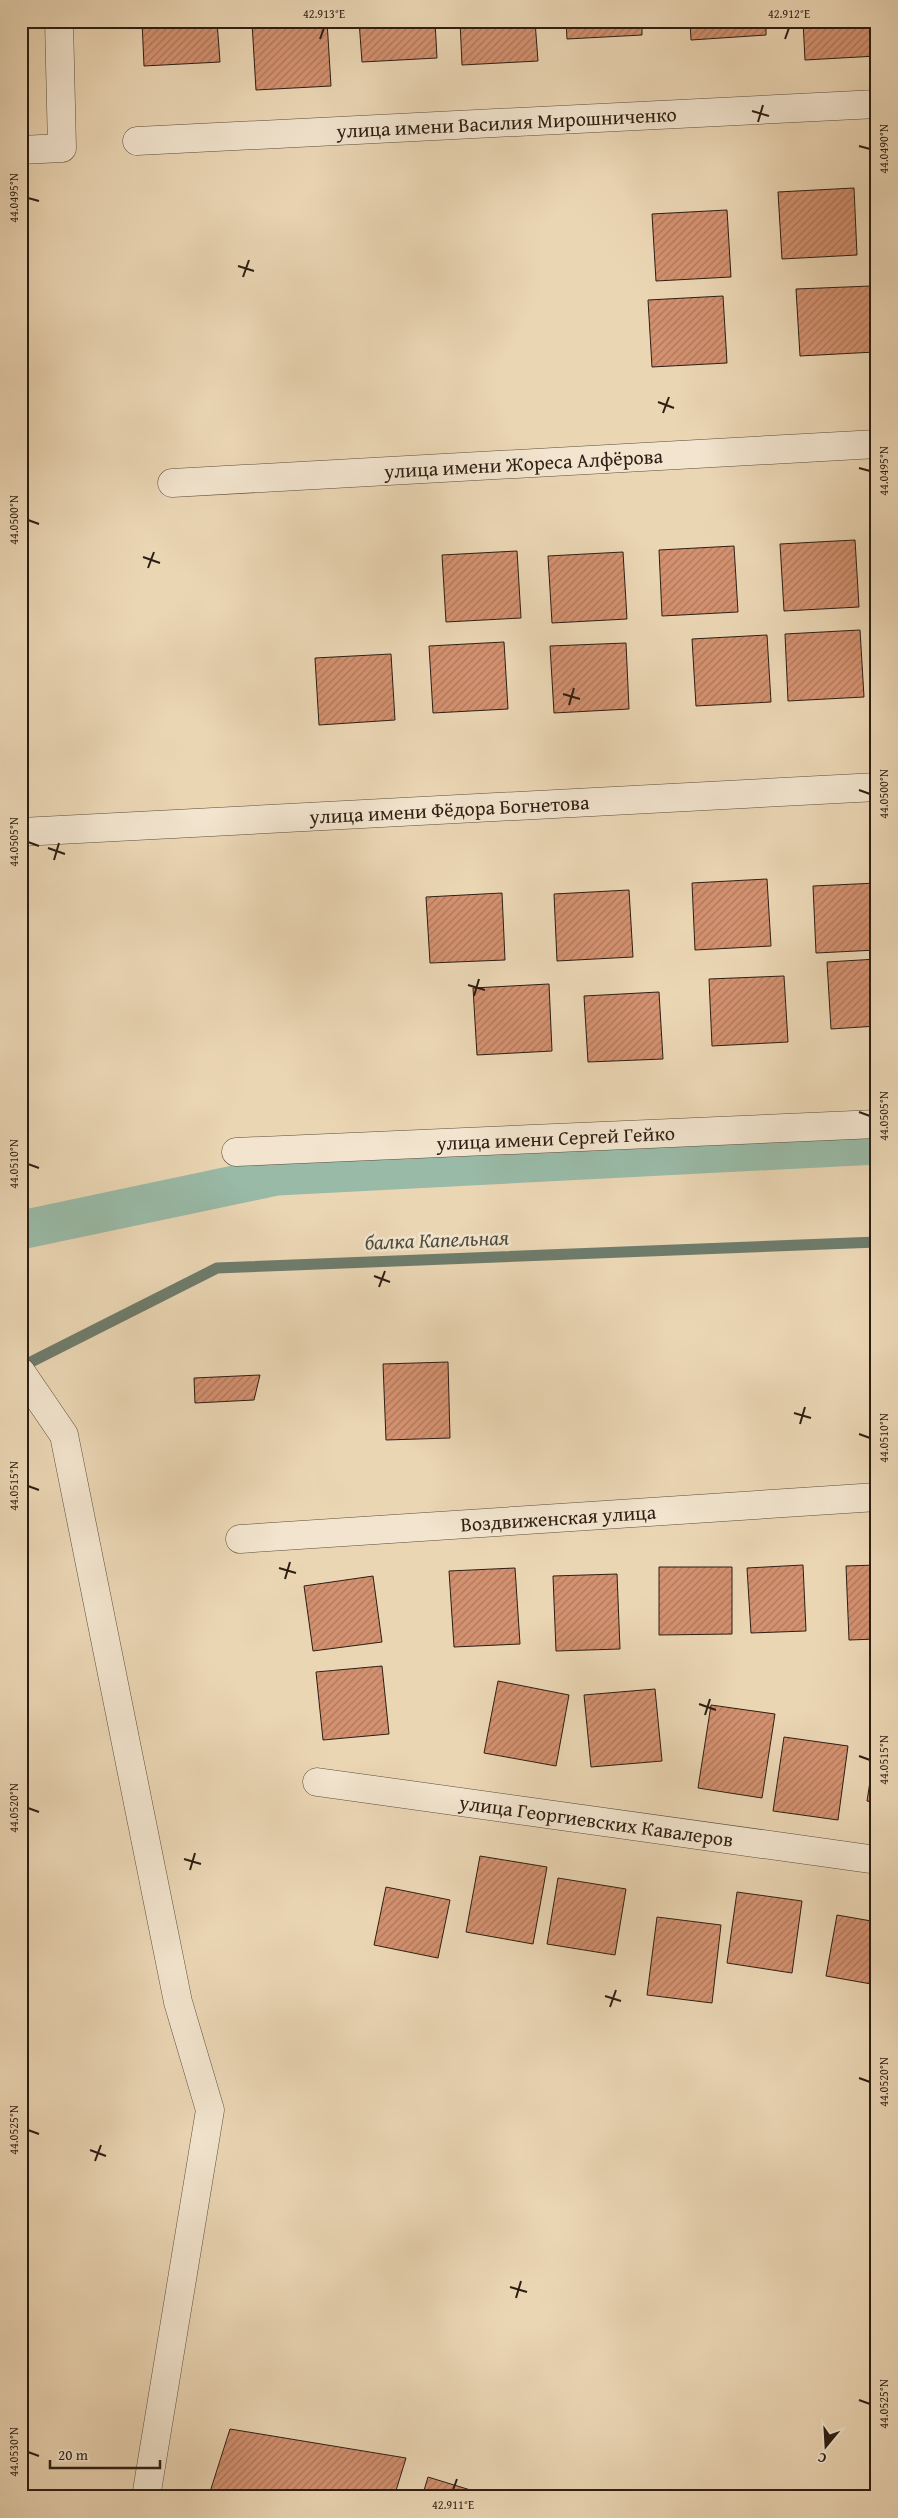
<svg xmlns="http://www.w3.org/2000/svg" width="898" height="2518" font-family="'Gentium Book Plus',serif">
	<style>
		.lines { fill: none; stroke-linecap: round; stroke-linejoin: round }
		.stream { stroke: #6e7c6c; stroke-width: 11 }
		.canal { stroke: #99baa7; stroke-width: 39 }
		.building { fill: url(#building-hatch); stroke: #2d1e13 }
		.street-casing { stroke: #5c4c3b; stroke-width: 29 }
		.street { stroke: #f2e4ce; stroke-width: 28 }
		.ticks { fill: none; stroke: #2d1e13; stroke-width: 2 }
		.labels { text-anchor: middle; stroke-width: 5; stroke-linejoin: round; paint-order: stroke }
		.street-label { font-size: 20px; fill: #2d1e13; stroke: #f2e4ce }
		.water-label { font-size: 21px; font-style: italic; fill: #4d4d3f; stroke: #f2e4ce }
		.neatline { fill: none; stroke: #2d1e13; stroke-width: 2 }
		.ticks-label { font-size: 12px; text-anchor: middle; fill: #2d1e13 }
	</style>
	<defs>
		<pattern id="building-hatch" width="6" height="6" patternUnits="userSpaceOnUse" patternTransform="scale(1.25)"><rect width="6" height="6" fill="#d49170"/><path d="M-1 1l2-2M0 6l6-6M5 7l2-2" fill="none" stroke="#ac765b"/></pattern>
	</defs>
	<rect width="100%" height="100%" fill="#ebd6b4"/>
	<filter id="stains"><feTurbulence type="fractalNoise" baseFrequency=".004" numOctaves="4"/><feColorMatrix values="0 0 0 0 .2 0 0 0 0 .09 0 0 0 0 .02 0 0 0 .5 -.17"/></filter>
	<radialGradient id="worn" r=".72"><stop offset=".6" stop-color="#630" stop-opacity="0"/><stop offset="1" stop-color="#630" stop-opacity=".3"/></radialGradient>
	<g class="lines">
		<!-- stream -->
		<path class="stream" d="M21,1367L217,1268L877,1242"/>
		<!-- canal -->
		<path class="canal" d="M21,1230L277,1176L877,1145"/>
	</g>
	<!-- building -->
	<path class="building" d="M142,21H217L220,62L144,66Z
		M289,21H327L331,86L256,90L252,23Z
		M359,21H435L437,58L362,62Z
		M460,21H535L538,61L462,65Z
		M566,21H642V35L567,39Z
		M690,21H766V35L691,40Z
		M803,21H877V56L805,60Z
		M854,188L857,255L782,259L778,192Z
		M727,210L731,277L656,281L652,214Z
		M871,286L875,352L800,356L796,289Z
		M723,296L727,363L652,367L648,300Z
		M855,540L859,607L784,611L780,544Z
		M734,546L738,612L662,616L659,550Z
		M517,551L521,618L446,622L442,555Z
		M623,552L627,619L552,623L548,556Z
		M860,630L864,697L788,701L785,634Z
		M767,635L771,702L696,706L692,639Z
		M504,642L508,709L433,713L429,646Z
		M626,643L629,709L554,713L550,646Z
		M391,654L395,720L319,725L315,658Z
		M767,879L771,946L695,950L692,883Z
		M877,883V950L816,953L813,886Z
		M629,890L633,957L557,961L554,894Z
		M502,893L505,960L430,963L426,897Z
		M877,959V1026L831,1029L827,962Z
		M784,976L788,1042L712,1046L709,979Z
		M549,984L552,1051L477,1055L473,988Z
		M659,992L663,1059L588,1062L584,996Z
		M448,1362L450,1438L386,1440L383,1364Z
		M260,1375L254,1400L195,1403L194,1378Z
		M803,1565L806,1631L751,1633L747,1568Z
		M877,1565V1639L849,1640L846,1566Z
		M659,1567H732V1634L659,1635Z
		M515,1568L520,1644L454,1647L449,1571Z
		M617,1574L620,1649L556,1651L553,1576Z
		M373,1576L382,1642L313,1651L304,1586Z
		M382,1666L389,1734L323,1740L316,1672Z
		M498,1681L569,1695L556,1766L484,1753Z
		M655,1689L662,1761L591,1767L584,1695Z
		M711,1705L775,1714L762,1798L698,1788Z
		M877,1736V1803L867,1801Z
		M784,1737L848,1746L838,1820L773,1811Z
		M480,1856L547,1867L533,1944L466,1932Z
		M558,1878L626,1889L615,1955L547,1944Z
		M386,1887L450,1900L438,1958L374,1945Z
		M737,1892L802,1901L792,1973L727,1963Z
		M837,1915L877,1922V1985L826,1976Z
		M657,1917L721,1925L712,2003L647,1995Z
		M230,2429L406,2458L394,2497L209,2495Z
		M428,2477L490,2496L422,2497Z"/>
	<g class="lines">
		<!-- street casing -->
		<g class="street-casing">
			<g id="street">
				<path id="s1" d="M137,141L877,104"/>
				<path d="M21,150L62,148L59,21"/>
				<path id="s2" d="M172,483L877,444"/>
				<path id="s3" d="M21,832L877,787"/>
				<path id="s4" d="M236,1152L877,1124"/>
				<path d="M21,1372L64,1435L178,2002L210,2110L146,2497"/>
				<path id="s5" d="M240,1539L877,1497"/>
				<path id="s6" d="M317,1782L877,1860"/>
			</g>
		</g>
		<!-- street -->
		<use href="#street" class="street"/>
	</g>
	<!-- ticks -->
	<path class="ticks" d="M320,39L324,28M785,39L789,28M752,111L769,116M758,122L763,105M859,146L870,149M28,198L39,201M238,266L254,271M243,277L249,260M658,402L674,408M663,413L669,397M859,468L870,471M28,520L39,524M143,557L160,563M148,568L154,552M563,694L580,699M569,705L574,688M859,790L870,794M28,842L39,846M48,848L65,854M54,860L59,843M468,985L485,990M474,996L479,979M859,1112L870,1116M28,1164L39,1168M374,1276L390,1282M379,1287L385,1271M794,1413L811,1418M800,1424L805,1407M859,1434L870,1438M28,1486L39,1490M279,1568L296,1573M285,1579L290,1562M699,1704L716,1710M705,1715L710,1699M859,1756L870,1760M28,1808L39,1812M184,1859L201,1864M190,1870L195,1853M605,1996L621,2001M610,2007L616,1990M859,2078L870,2082M28,2130L39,2134M90,2150L106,2156M95,2161L101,2145M510,2287L527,2292M516,2298L521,2281M859,2400L870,2404M28,2452L39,2456M453,2490L457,2479"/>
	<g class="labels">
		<!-- street labels -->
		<g class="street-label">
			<text dy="7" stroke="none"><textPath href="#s1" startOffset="370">улица имени Василия Мирошниченко</textPath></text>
			<text dy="7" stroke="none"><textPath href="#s2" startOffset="352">улица имени Жореса Алфёрова</textPath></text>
			<text dy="7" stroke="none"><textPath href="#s3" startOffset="429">улица имени Фёдора Богнетова</textPath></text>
			<text dy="7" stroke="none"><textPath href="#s4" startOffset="320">улица имени Сергей Гейко</textPath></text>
			<text dy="7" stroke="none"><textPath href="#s5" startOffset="319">Воздвиженская улица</textPath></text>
			<text dy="7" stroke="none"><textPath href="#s6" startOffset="282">улица Георгиевских Кавалеров</textPath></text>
		</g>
		<!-- water labels -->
		<g class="water-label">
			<text transform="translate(437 1240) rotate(-2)" y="7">балка Капельная</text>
		</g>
	</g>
	<!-- margin -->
	<rect width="898" height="2518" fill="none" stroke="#ebd6b4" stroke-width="55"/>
	<!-- north arrow -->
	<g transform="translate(826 2446) rotate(198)" stroke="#f2e4ce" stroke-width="4" paint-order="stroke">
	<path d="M0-4L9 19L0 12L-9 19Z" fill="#2d1e13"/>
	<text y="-8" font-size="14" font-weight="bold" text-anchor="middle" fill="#2d1e13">С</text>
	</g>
	<!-- scale -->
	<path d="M50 2460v8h110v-8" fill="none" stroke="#2d1e13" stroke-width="2.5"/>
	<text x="58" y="2460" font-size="15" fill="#2d1e13" stroke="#f2e4ce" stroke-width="4" paint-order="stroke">20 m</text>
	<rect x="28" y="28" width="842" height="2462" class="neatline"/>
	<g class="ticks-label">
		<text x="324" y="18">42.913°E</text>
		<text x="789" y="18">42.912°E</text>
		<text transform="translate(884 149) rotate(-90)" y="4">44.0490°N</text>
		<text transform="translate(14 198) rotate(-90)" y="4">44.0495°N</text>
		<text transform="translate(884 471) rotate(-90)" y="4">44.0495°N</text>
		<text transform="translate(14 520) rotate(-90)" y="4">44.0500°N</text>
		<text transform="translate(884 794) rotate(-90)" y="4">44.0500°N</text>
		<text transform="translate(14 842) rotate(-90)" y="4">44.0505°N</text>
		<text transform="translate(884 1116) rotate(-90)" y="4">44.0505°N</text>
		<text transform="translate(14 1164) rotate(-90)" y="4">44.0510°N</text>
		<text transform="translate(884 1438) rotate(-90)" y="4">44.0510°N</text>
		<text transform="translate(14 1486) rotate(-90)" y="4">44.0515°N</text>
		<text transform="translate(884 1760) rotate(-90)" y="4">44.0515°N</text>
		<text transform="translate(14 1808) rotate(-90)" y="4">44.0520°N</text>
		<text transform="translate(884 2082) rotate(-90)" y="4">44.0520°N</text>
		<text transform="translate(14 2130) rotate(-90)" y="4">44.0525°N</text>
		<text transform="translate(884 2404) rotate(-90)" y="4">44.0525°N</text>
		<text transform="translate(14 2452) rotate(-90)" y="4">44.0530°N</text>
		<text x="453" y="2509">42.911°E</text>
	</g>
	<rect width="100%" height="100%" filter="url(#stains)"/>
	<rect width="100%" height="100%" fill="url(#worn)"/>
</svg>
